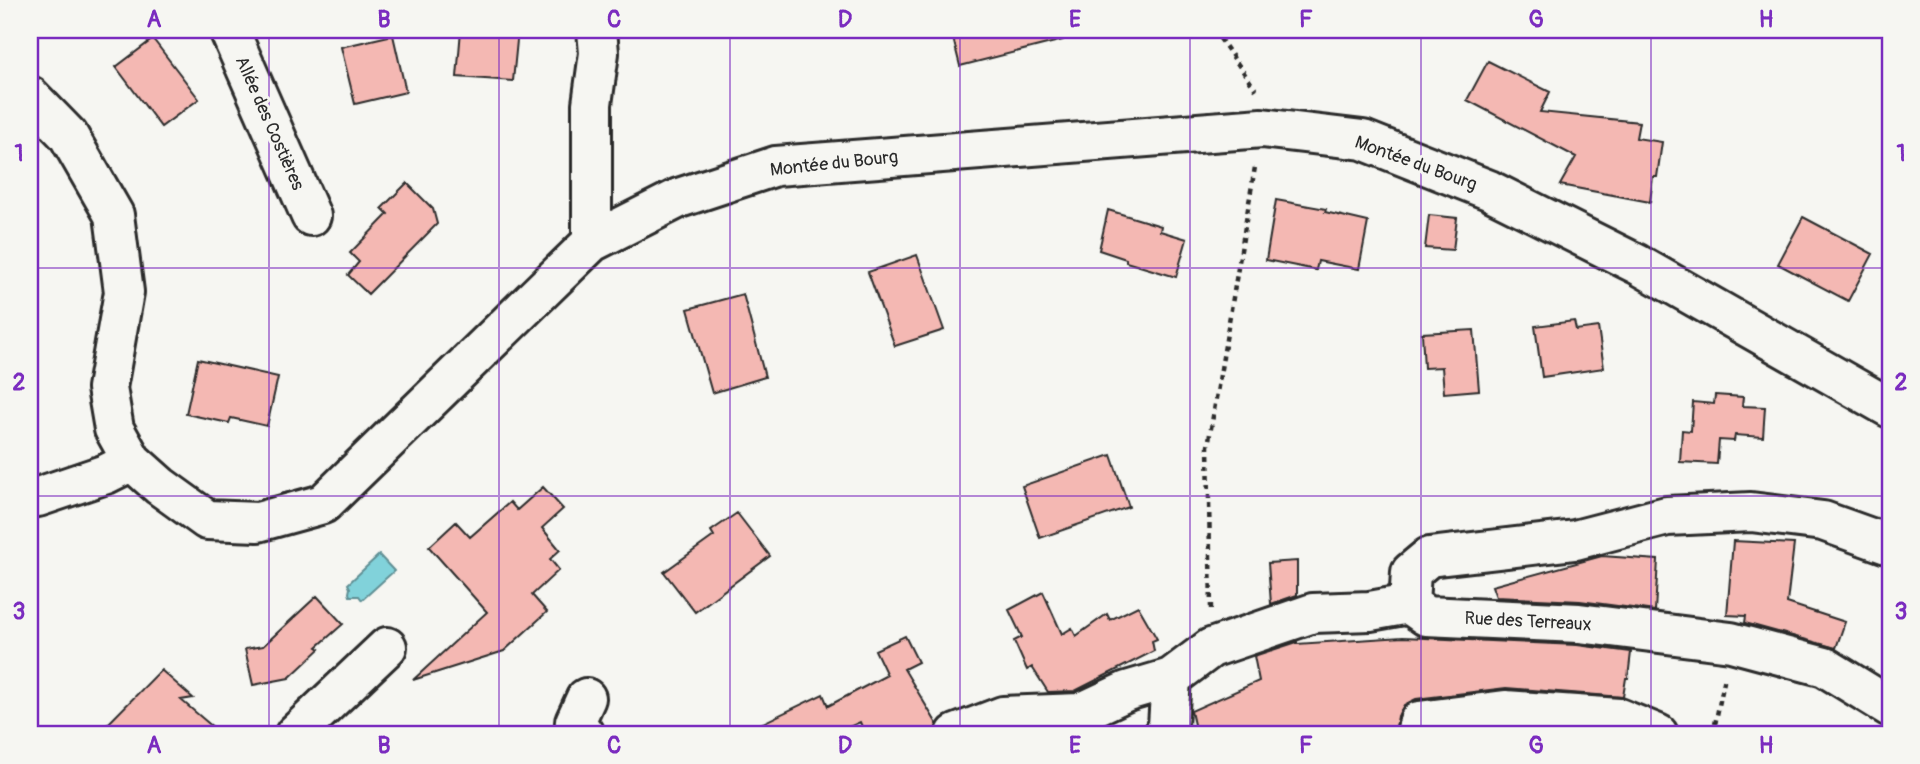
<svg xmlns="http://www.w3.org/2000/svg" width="1920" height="764" font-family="Pangolin,sans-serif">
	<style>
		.water { fill: #81d2da; stroke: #5f8f94; stroke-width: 2 }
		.building { fill: #f4b8b3; stroke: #2b2b2b; stroke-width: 2 }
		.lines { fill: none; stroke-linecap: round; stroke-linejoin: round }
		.minor-casing { stroke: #2b2b2b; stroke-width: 44 }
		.path { stroke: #2b2b2b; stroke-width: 4.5; stroke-dasharray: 5 5; stroke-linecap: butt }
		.minor { stroke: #f6f6f2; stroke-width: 38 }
		.grid { fill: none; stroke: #7b2cbf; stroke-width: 2; stroke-opacity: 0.55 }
		.labels { text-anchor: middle; stroke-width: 6; stroke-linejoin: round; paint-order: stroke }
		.street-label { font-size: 18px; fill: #2b2b2b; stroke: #f6f6f2 }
		.neatline { fill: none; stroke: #7b2cbf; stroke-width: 2.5 }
		.grid-label { font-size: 23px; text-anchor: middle; font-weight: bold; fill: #7b2cbf }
	</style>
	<rect width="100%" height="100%" fill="#f6f6f2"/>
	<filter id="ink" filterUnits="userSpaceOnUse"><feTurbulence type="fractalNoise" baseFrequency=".0143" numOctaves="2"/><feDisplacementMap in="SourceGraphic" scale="14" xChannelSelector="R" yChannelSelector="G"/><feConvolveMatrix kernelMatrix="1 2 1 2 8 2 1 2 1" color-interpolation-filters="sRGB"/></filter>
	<g filter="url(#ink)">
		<!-- water -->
		<path class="water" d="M379,555L394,571L362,600L359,596H350L349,593L350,588L348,584Z"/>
		<!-- building -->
		<path class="building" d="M461,30H518L513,81L457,77Z
			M951,30H1062L1063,40L960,66Z
			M393,35L406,92L355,104L341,47Z
			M153,39L199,99L161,127L116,67Z
			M1488,61L1550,92L1540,112L1639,122L1636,138L1662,142L1657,177H1653L1650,202L1560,185L1576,157L1467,100Z
			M407,183L433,209L437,224L368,294L348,275L359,262L350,253L388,214L382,208Z
			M1276,200L1326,209L1325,212L1368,222L1359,269L1318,261L1316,270L1266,260Z
			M1108,210L1161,226L1160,231L1187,239L1176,277L1126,262V259L1099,250Z
			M1429,215L1457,218L1453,250L1425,248Z
			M1803,217L1873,254L1848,301L1778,264Z
			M917,255L944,330L895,346L868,272Z
			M743,294L765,377L712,393L688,309Z
			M1574,321L1576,330L1598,327L1604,368L1542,377L1535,326Z
			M1474,330L1479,390L1444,393L1442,367L1424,368L1422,333Z
			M198,359L278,377L267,426L231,418L229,423L186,414Z
			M1715,395L1743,397L1742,406L1765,407L1763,437L1735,435L1734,441L1719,440L1717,464L1680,462L1682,430L1691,431L1693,402L1714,404Z
			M1111,455L1129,507L1040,538L1022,486Z
			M543,487L563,509L542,528L560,550L550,559L559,570L532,595L547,612L504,651L413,680L487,612L429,547L456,522L470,537L510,502L517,510Z
			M737,513L770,556L695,612L664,572L714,536L711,531Z
			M1733,541L1794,544L1787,603L1845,622L1836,648L1745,623L1746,616L1727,615Z
			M1602,556L1658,560L1655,611L1580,601L1496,597L1492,586Z
			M1297,561V595L1271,604L1268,563Z
			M1043,592L1062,634L1072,628L1076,636L1107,614L1110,620L1138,606L1157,639L1152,641L1154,651L1075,691L1048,692L1032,667L1027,670L1014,641L1022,637L1009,610Z
			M317,596L343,624L317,647L320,649L289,678L253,685L245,649L263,646Z
			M905,636L918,662L904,669L937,724L935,734H865L860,722L840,731L841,734H740L823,694L828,706L887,675L875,650Z
			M1403,637L1577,645L1631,652L1628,678H1626L1623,697L1506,688L1416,699L1404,705L1398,716L1395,734H1196L1191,711L1259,681L1254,656L1297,642V644Z
			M161,670L193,698L181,700L221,734H98Z"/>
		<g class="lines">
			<!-- minor casing -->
			<g class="minor-casing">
				<path id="minor" d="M229,30L311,216
					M30,96L68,135L114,215L124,292L107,388L114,429L132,461L160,486L207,520L258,522L323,504L592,242L679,198L776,166L1262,128L1363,140L1489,190L1637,264L1890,408
					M592,242V104L599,53L597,30
					M30,498L38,497L106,474L132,461
					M1409,604L1411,572L1429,557L1575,540L1667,516L1751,512L1823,521L1890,545
					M295,734L387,647
					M584,734L575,722L586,698
					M956,734L1003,716L1080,713L1127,691L1171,678L1211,648L1313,613L1370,611L1409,604L1426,616L1579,623L1731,642L1825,667L1890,707
					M1164,734L1168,726L1171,678
					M1416,734L1419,721L1505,710L1619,718L1658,734"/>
			</g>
			<!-- path -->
			<path class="path" d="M1214,30L1256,90
				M1211,609L1208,446L1255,167
				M1713,734L1725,677"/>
			<!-- minor -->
			<use href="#minor" class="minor"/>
		</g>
	</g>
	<!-- grid -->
	<path class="grid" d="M269,30V734M499,30V734M730,30V734M960,30V734M1190,30V734M1421,30V734M1651,30V734M30,268H1890M30,496H1890"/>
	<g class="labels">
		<!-- street labels -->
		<g class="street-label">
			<text transform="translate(270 123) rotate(66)" y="6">Allée des Costières</text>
			<text transform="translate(834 163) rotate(-6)" y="6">Montée du Bourg</text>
			<text transform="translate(1416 163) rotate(20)" y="6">Montée du Bourg</text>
			<text transform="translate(1528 621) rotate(3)" y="6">Rue des Terreaux</text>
		</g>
	</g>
	<!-- margin -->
	<rect width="1920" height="764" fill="none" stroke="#f6f6f2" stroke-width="77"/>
	<rect x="38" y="38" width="1844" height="688" class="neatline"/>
	<g class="grid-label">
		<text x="154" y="27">A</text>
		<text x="384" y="27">B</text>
		<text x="614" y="27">C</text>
		<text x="845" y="27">D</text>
		<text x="1075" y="27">E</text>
		<text x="1306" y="27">F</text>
		<text x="1536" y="27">G</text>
		<text x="1766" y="27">H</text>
		<text x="19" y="161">1</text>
		<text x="1901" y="161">1</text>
		<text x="19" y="390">2</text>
		<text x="1901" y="390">2</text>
		<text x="19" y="619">3</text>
		<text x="1901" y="619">3</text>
		<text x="154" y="753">A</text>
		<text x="384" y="753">B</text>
		<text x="614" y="753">C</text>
		<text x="845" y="753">D</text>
		<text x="1075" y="753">E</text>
		<text x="1306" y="753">F</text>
		<text x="1536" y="753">G</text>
		<text x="1766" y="753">H</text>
	</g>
</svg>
